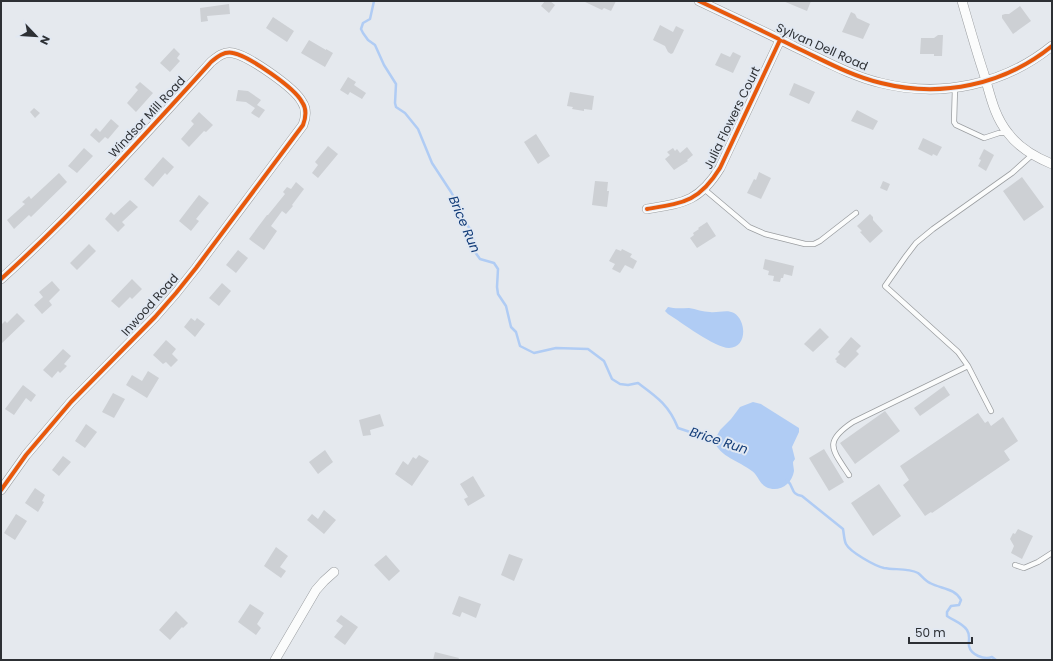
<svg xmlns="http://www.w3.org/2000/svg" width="1053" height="661" font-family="Poppins,sans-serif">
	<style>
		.water { fill: #b0ccf4 }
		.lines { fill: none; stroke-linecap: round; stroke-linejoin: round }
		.stream { stroke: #b0ccf4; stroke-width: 2.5 }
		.building { fill: #cdd0d4 }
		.lane-casing { stroke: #9b9ea1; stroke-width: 6 }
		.street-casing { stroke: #9b9ea1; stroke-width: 10 }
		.lane { stroke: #fbfcfc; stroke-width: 4.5 }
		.street { stroke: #fbfcfc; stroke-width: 9 }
		.cycleway-casing { stroke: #e1e8f2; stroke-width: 6 }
		.cycleway { stroke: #e8590c; stroke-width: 4 }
		.labels { text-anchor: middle; stroke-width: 4; stroke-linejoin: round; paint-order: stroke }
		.street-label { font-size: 12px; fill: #2d3034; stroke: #e1e8f2 }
		.water-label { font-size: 13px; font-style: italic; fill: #123c78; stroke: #e1e8f2 }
	</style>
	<rect width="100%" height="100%" fill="#e5e9ee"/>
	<!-- water -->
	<path class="water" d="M668,307C675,309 682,308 689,308C696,309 703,312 710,312C718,313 727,309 734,313C747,321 747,348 729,348C715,348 681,322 668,314L665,311Z
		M753,402L761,404L799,428V432L792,447L795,459L793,462C793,465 794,469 794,471C792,485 778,493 766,487C758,482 758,475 752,471C739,461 720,457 714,441L720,430L731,419L740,407Z"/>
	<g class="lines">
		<!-- stream -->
		<path class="stream" d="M374,1L370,19L363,23L361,29L363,33L368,40L375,45L384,65L396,84L395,103L396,107L405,113L418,129L432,163L451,192L455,199L458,211L470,229L474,240L475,252L480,259L494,263L498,269L497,287L498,294L506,306L511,327L516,332L520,346L534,353L556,348L588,349L604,361L612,379L620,384L628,385L638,383C657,397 669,405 678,428L699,435L717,438
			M787,480C795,488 790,494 802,496L843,529C844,534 844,540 846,544C850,552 875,566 884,568C895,570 908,568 918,573C922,576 925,581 930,583C941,589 955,588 961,600L959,605L951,606L947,612V616C954,621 962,623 967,630C971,636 968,640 969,646C971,655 984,660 992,657L996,660"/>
	</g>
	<!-- building -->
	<path class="building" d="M545,1H550L555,5L549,13L541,6Z
		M583,1H616L611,11L604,8L602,10Z
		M783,1H811L807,11Z
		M229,4L230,14L207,16L208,21L201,22L200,8Z
		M1020,6L1031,21L1013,34L1002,18V15L1005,14H1009Z
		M851,12L855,14L857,18L870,24L863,39L842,32Z
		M273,17L294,31L287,42L266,28Z
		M660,25L673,32L676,26L684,30L673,53L671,54L668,52L665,46L653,40Z
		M938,35H943L942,56H934V54H920L921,38H934Z
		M309,40L326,50V49L333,53L325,67L301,53Z
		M174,48L180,54L177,58L180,61L170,72L160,63Z
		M733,52L741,56L733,73L715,65L721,53L730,57Z
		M348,77L356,82L354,85L366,93L362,99L350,92L348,95L340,90Z
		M140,82L153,93L136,112L127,103L138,90L135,87Z
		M794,83L815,92L809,104L789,95Z
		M238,90L248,91L261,100L257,105L265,110L259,118L251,113L255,108L246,102L236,101Z
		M570,92L594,96L592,110L584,109V111L572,109L573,107L567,106Z
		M34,108L40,113L35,118L30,112Z
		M857,110L878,121L873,130L851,121Z
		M199,112L213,125L206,132L204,131L189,147L181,139L194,124L191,121Z
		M111,119L119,126L108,139L105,137L99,143L90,135L96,128L100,132Z
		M536,134L550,156L538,164L524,142Z
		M923,138L942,147L937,156L933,154L932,156L918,149Z
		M328,146L338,154L318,178L312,173L318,165L315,162Z
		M687,147L693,155L687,160L688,161L674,170L665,159L670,155L667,152L673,148L675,151L677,149L680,153Z
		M84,148L93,156L77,173L68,166Z
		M984,149L994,155L986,171L978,166L981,160L979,159Z
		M163,157L174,167L167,175L165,173L153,187L144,179Z
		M759,172L771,178L761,199L747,193L754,179L756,180Z
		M59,173L67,182L31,217L29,215L14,229L7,220L25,204L22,202L29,196L31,199Z
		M1022,177L1044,207L1024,221L1003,191Z
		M595,181L608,182L607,191H609L607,207L592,205Z
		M883,181L890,184L887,191L880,188Z
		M296,182L304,189L292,205L293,206L286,214L282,211L271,226L277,231L264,250L249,239L267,215H268L285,194L283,192L287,187L291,189Z
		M199,195L209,203L196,219L199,221L191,231L179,221Z
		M130,200L138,207L122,222L125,225L118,232L105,219L111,212L114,215Z
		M870,214L873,217V220L883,231L870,243L860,232L862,231L857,226Z
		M707,222L716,236L697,248L690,238L694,235L693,233L699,229L698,228Z
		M89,244L96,251L77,270L70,263Z
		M616,249L621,251L622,249L632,254L630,257L637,261L633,269L625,265L620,273L612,269L615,264L609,261Z
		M238,250L248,258L236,273L226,265Z
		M765,259L794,266L792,276L784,274L783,278H781L780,282L773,281L774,276L768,275L769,271L763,269Z
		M132,279L142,289L132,299L130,297L119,308L111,301Z
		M52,281L60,290L49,301L52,305L42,314L34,305L43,297L39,292Z
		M222,283L231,291L219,306L209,298Z
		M17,313L25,321L1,344V325L5,321L7,323Z
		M191,318L195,321L197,318L205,324L195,337L184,327Z
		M820,328L829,337L813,352L804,344Z
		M851,337L861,346L856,351L859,354L845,368L836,362L837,361L835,359L840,354L838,352Z
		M166,340L176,349L172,354L178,360L171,367L166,362L163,364L153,355Z
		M63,349L71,356L64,364L67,366L60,373L58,371L52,378L43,370Z
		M148,371L159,378L147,398L126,385L132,375L142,381Z
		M23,385L36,395L31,402L26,398L14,415L5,409Z
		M944,386L950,395L920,416L914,408Z
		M113,393L125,399L114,418L102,412Z
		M885,411L900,431L855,464L840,443Z
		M978,413L985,423L988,421L991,426L1003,417L1018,441L1004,451L1010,460L932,513L931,512L925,516L903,485L909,480L900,466Z
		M380,414L384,426L370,430L371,435L363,436L359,420Z
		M86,424L97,432L85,448L75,441Z
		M824,449L844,482L829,491L809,458Z
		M325,450L333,462L318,474L309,462Z
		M419,455L429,461L412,486L395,474L403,461L408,465L413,457L416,459Z
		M63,456L71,462L59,476L52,470Z
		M473,476L485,496L468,506L464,499L468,497L460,484Z
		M879,484L901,516L873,536L851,503Z
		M35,488L45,495L42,501L44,502L38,512L25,503Z
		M324,510L336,520L324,534L307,520L312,514L318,519Z
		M16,514L27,521L15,540L4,533Z
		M1018,529L1033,536L1022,559L1011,553L1014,546L1010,539L1013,533L1015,534Z
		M276,547L288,556L280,567L286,571L281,578L264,566Z
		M509,554L523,559L514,581L501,575Z
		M386,555L400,571L389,581L374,565Z
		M459,596L481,604L476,618L462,612L460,617L452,614Z
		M250,604L264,613L257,624L261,628L256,635L238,622Z
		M176,611L188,623L183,628L182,627L170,640L159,630Z
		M341,615L358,627L345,645L334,637L343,626L336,621Z
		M435,652L459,658L458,660H433Z"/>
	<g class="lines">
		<!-- lane casing -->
		<g class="lane-casing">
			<path id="lane" d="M955,88L954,122L956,125L984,138L999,133H1007
				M704,189L749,227L765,234L805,244H814L820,241L856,213
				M991,411L968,366L958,352L885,286L906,256L916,243L933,229L1012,173L1032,155
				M849,475C832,449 823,442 853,422L968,366
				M1015,565L1024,568L1038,562L1052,553"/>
		</g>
		<!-- street casing -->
		<g class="street-casing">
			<path id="street" d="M699,1C731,16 763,31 795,47C823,60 851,76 881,83C941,98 1004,85 1052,46
				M962,1C969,25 976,50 984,74C990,94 994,116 1008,133C1019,148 1035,157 1052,164
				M647,209C683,203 699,202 720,168L780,40
				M1,279C76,211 143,137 211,62C217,57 224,51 233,53C249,56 295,88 302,102C307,109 306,117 303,125L196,268L176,293L155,317L71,402L26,455L1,490
				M275,660L316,590L324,581L334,572"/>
		</g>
		<!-- lane -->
		<use href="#lane" class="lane"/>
		<!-- street -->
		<use href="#street" class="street"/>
		<!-- cycleway casing -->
		<g class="cycleway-casing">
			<path id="cycleway" d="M699,1C731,16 763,31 795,47C823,60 851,76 881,83C941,98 1004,85 1052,46
				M647,209C683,203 699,202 720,168L780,40
				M1,279C76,211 143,137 211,62C217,57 224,51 233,53C249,56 295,88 302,102C307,109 306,117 303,125L196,268L176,293L155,317L71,402L26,455L1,490"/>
		</g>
		<!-- cycleway -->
		<use href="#cycleway" class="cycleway"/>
	</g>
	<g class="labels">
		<!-- street labels -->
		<g class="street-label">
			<text transform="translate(822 47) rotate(24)" y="4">Sylvan Dell Road</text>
			<text transform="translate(147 117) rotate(-47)" y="4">Windsor Mill Road</text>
			<text transform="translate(732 118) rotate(-64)" y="4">Julia Flowers Court</text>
			<text transform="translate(150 305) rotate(-48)" y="4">Inwood Road</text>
		</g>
		<!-- water labels -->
		<g class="water-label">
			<text transform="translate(465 224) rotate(67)" y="5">Brice Run</text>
			<text transform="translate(719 440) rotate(18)" y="5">Brice Run</text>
		</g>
	</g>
	<!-- border -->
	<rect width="1053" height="661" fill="none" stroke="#2d3034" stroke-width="4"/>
	<!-- north arrow -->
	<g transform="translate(36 36) rotate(115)" stroke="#e1e8f2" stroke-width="3" paint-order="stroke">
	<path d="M0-3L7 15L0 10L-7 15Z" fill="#2d3034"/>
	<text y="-6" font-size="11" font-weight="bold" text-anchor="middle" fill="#2d3034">N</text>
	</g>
	<!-- scale -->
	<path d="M909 637v6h63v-6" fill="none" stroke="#2d3034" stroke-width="2"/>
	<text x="915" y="637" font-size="12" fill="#2d3034" stroke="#e1e8f2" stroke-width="3" paint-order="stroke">50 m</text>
</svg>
